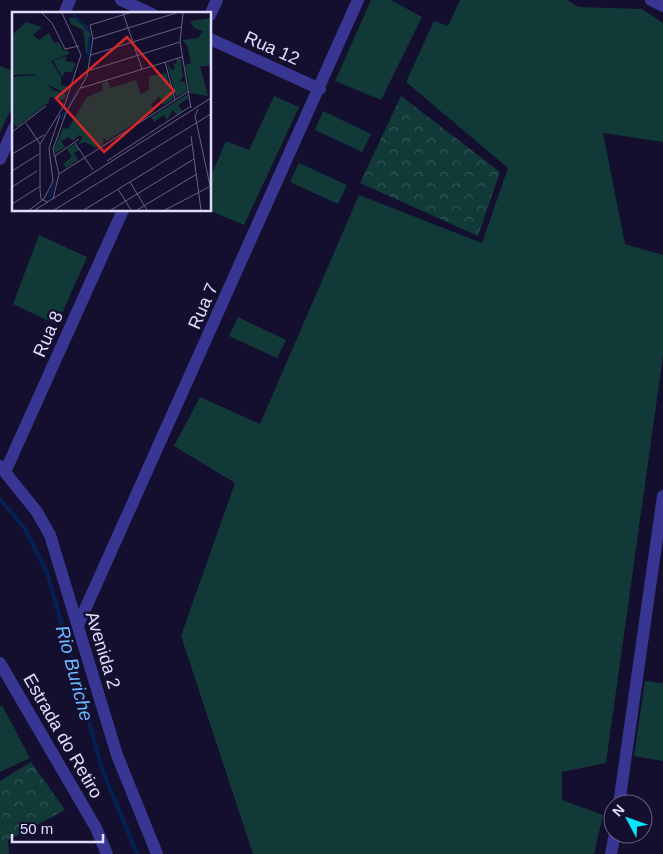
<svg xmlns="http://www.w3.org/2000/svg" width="663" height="854" font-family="Arial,sans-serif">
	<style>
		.grass { fill: #113938 }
		.forest { fill: url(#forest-crowns) }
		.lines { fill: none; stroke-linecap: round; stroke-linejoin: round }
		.stream { stroke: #052052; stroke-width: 4 }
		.minor { stroke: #393592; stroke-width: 12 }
		.tertiary { stroke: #393592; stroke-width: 12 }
		.labels { text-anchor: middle; stroke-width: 5; stroke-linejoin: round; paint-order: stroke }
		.street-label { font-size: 18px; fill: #e0dcff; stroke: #140f2e }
		.water-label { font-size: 19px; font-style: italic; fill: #6ab9ff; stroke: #140f2e }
		.inset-river { fill: none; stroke: #052052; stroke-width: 2.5 }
		.inset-road { fill: none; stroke: #666182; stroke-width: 1 }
		.view { fill: #d62828; fill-opacity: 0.15; stroke: #d62828; stroke-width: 2.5 }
		.inset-edge { fill: none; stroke: #e0dcff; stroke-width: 2.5 }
	</style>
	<defs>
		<pattern id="forest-crowns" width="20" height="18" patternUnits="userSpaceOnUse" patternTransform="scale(1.25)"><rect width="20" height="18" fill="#113938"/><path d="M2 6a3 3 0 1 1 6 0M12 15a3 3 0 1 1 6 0" fill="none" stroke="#335556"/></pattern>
	</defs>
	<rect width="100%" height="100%" fill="#140f2e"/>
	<!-- grass -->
	<path class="grass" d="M371,0H391L422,17L381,100L335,81Z
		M460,0H567L578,7L642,9L663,23V142L603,133L625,244L663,255V356L606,763L562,772V800L603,815L594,854H253L181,636L235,483L174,446L200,397L260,424L359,195L482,243L508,168L406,82L434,21L448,26Z
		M0,66L14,71V103L0,132Z
		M274,96L299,107L244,225L208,210H210V178L226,141L249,150Z
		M323,111L371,134L362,152L315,130Z
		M299,163L347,185L338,204L290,182Z
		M39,235L87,257L57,325L13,304Z
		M238,317L286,340L277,358L229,336Z
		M645,681L663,683V761L634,756Z
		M2,705L30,758L0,772V707Z"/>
	<!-- forest -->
	<path class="forest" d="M401,96L500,172L478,236L360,183Z
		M31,762L65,810L8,840L9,854H0V781Z"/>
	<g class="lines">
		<!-- stream -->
		<path class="stream" d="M0,499L25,529L47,572L102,769L137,854"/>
		<!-- minor -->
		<path class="minor" d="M121,0L152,14
			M651,0L663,6
			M64,14L70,0
			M210,15L217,0
			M210,39L320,89
			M0,159L14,128
			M0,466L37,512L50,535L117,755L157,854
			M5,472L123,210
			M78,625L358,0
			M619,804L663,496
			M611,854L615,834"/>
		<!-- tertiary -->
		<path class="tertiary" d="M0,663L96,828L107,854"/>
	</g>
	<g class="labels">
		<!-- street labels -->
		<g class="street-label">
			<text transform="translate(272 48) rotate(24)" y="6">Rua 12</text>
			<text transform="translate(203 306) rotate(-66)" y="6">Rua 7</text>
			<text transform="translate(48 334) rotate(-66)" y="6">Rua 8</text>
			<text transform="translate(103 650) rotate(73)" y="6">Avenida 2</text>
			<text transform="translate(63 736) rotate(60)" y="6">Estrada do Retiro</text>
		</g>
		<!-- water labels -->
		<g class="water-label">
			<text transform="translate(75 673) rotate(75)" y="7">Rio Buriche</text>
		</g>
	</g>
	<!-- overview -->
	<g transform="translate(12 12)">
		<rect width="199" height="199" fill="#140f2e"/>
		<path d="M14,10L30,15L21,23L27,28L37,21L42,31L47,30L51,38L56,39L57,42L39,49L49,65V73L57,75L54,81L33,72L22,62L0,63V23ZM165,47H169L171,65L168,69L173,70L175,79L164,85L155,51L160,58L163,57L160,49L164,53ZM154,61L161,87L152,93L147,84L139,93L142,99L95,129L91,126V133L84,136L73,130L66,132L71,125L67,123L61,129L57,125L49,129L53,135L44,141L42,137L51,116L56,117L75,85L91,78L90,71L96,69L98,76L124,68L129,82L137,78V64ZM176,82V87L166,93L170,99L165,103L161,98L155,108L152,103L142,110L139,105ZM62,132L68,138L62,141L66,148L54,156L51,152L60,145L55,137Z" fill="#113938"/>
		<path d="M57,6H65L76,15L79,24L77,42L74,41L71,18L59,12ZM199,6V48L197,54H188L196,84L178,81L173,53L179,51L175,33L170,28L186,26L191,19L182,16L178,9ZM55,44L53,49L64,51L60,60H53L50,65L41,49ZM23,63L41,78L54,82L52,88L38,85L36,91L5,115L0,110V65Z" fill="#113938"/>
		<path class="inset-river" d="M60,1L78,20M76,45L78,24M49,108L65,79M37,186L43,169"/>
		<path class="inset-road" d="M30,1L40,11L53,37L67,34M111,1L130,57M171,1L168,30L179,96M81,27L164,1M79,43L169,15M153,50L163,88M76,59L168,30M69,76L170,45M186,97L183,104L199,178M14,111L28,132M0,120L34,94M179,124L189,198M63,131L81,158M0,142L32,123M43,144L67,127M95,149L179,94M0,159L27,142M47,162L177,79M118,170L135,198M0,175L25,159M106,177L119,198M41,187L47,162L41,137L54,101L75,64L81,27L78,13L117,1M36,190L29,187L28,178V132L53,92L69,43L50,1M0,192L27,175M17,198L32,187L41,169L37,136L48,103M23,198L199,86M42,198L199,102M72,198L180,132M99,198L182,147M125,198L185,162M153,198L197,175"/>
		<path class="view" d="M115,25L162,79L92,140L44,86Z"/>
		<rect width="199" height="199" class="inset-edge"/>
	</g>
	<!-- north arrow -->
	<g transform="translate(628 819) rotate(311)"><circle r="24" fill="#140f2e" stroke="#666182"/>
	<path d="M0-4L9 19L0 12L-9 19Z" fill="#08e5ff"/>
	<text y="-8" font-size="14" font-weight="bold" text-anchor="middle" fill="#e0dcff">N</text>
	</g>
	<!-- scale -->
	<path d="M12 834v8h91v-8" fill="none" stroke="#e0dcff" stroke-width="2.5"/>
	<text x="20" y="834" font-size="15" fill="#e0dcff" stroke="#140f2e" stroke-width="4" paint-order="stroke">50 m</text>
</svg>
